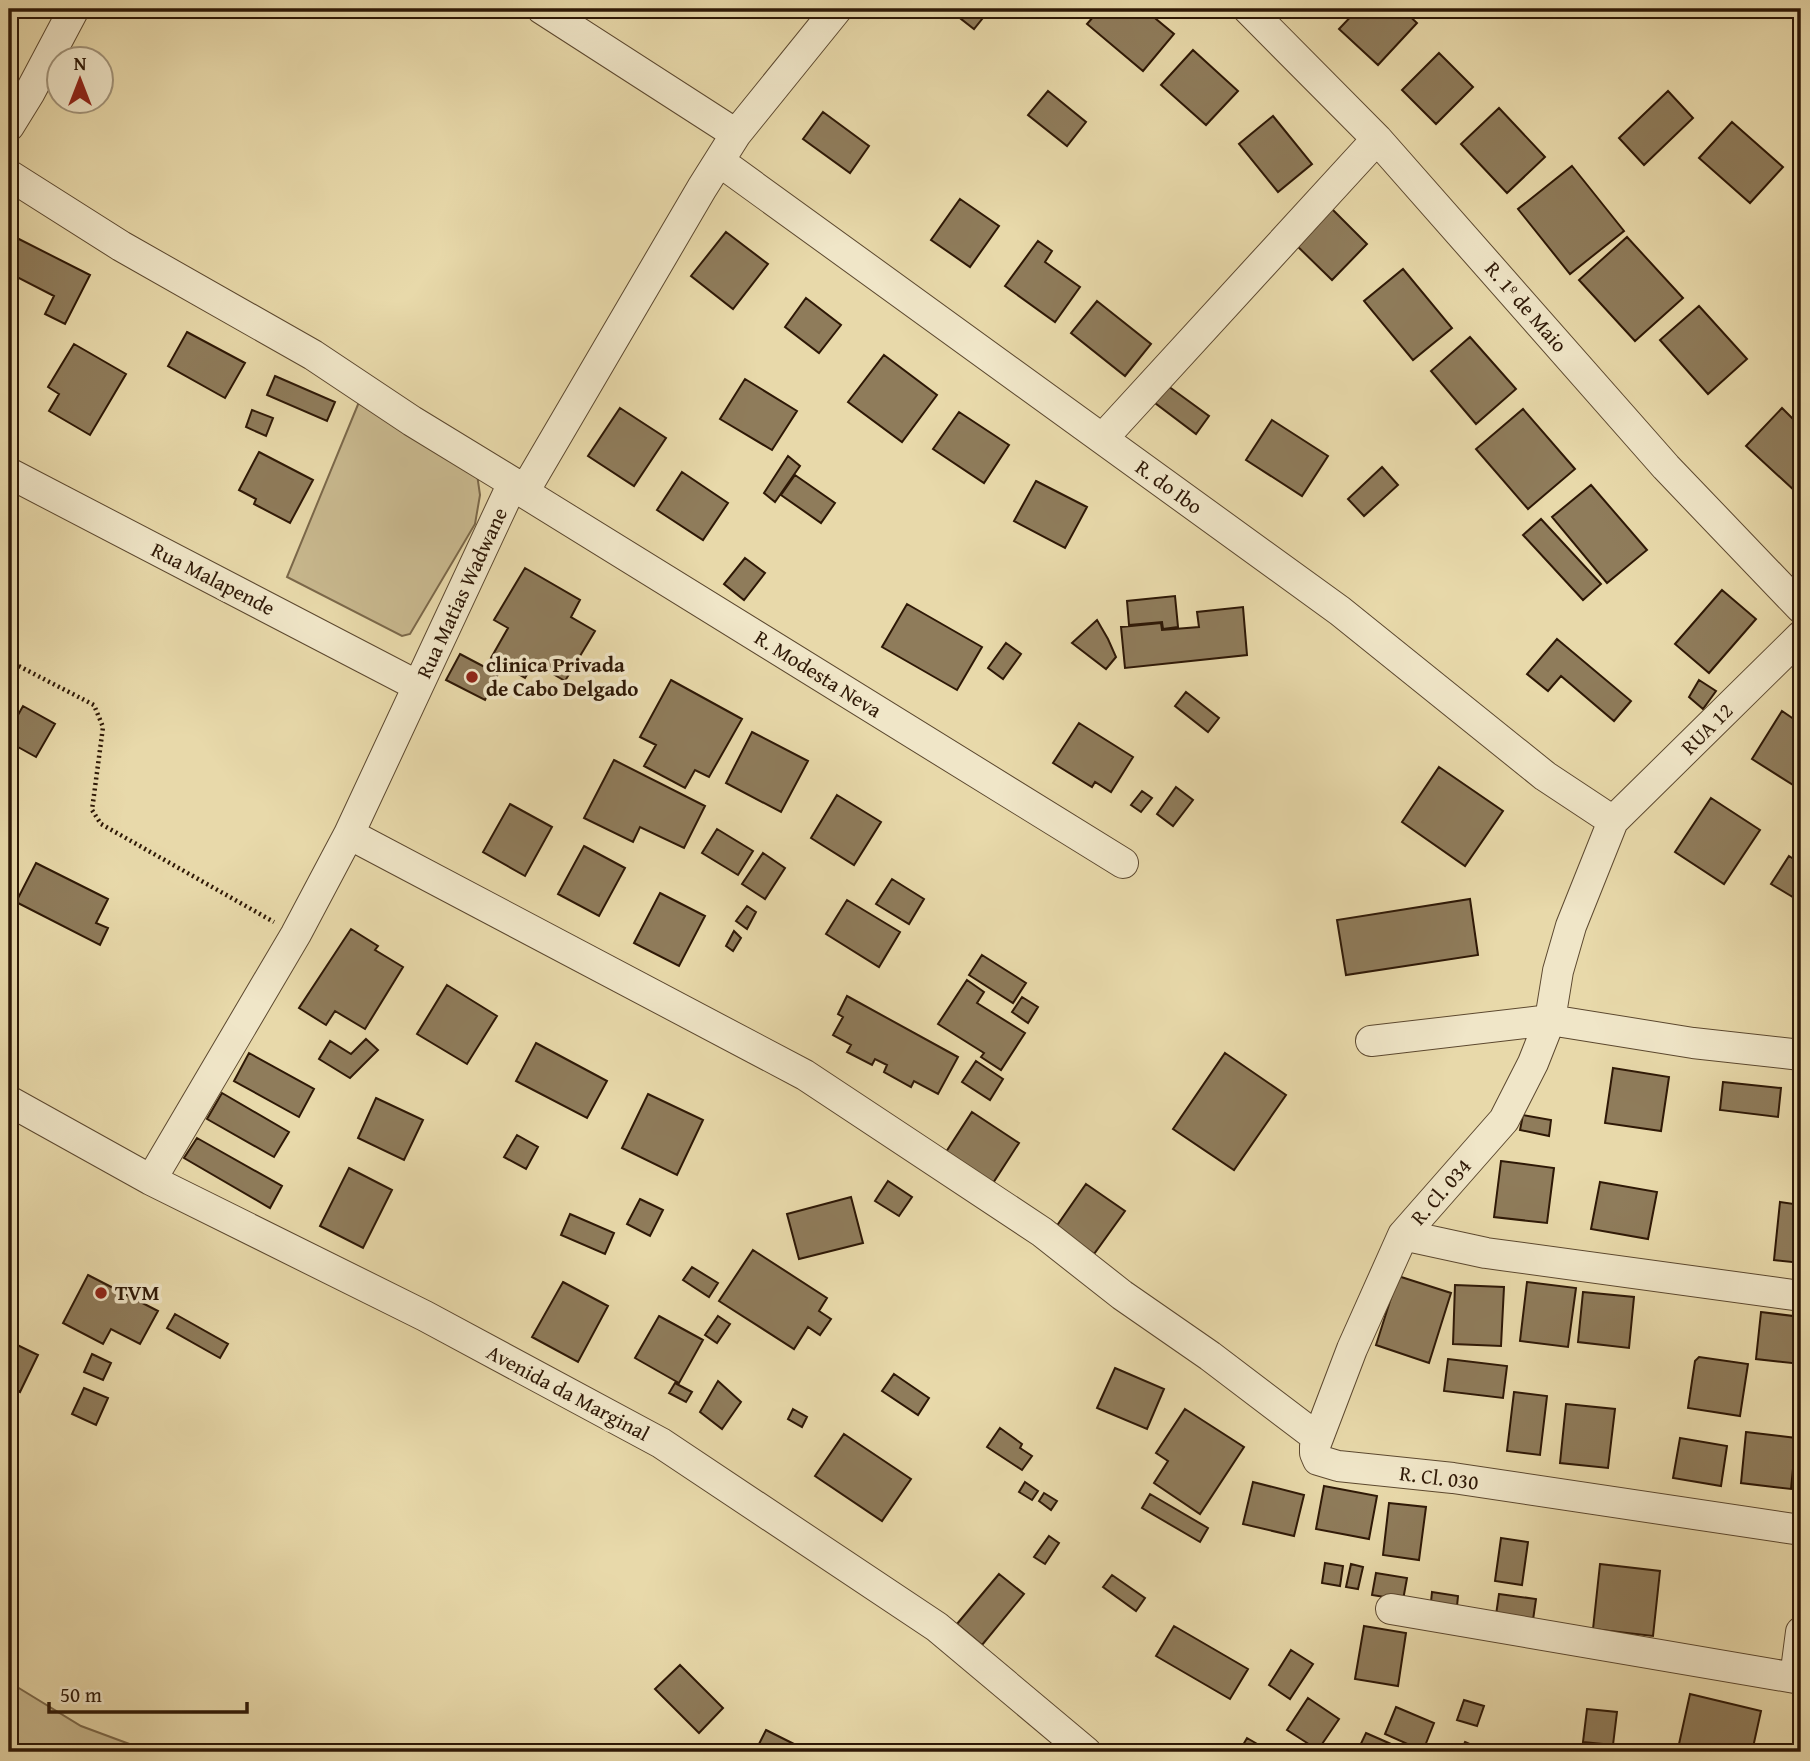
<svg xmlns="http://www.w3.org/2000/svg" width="1810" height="1761" font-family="'Gentium Book Plus',serif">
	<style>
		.green { fill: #c8b88e; stroke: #7b684a; stroke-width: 2 }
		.building { fill: #8f7c5b; stroke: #2e1806; stroke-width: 2 }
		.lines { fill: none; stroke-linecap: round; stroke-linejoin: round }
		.minor-casing { stroke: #5c482f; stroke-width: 32 }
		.path { stroke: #2e1806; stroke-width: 4.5; stroke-dasharray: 2 3.5; stroke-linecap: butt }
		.minor { stroke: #f0e6c8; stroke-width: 30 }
		.poi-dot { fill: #8f2418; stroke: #f0e6c8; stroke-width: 2.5 }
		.labels { text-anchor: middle; stroke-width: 7; stroke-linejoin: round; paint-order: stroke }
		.street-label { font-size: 21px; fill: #2e1806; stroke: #f0e6c8 }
		.poi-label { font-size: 21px; font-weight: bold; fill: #2e1806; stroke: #f0e6c8; text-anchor: start }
	</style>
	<rect width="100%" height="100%" fill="#e8d9aa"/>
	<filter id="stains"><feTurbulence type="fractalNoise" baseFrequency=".00286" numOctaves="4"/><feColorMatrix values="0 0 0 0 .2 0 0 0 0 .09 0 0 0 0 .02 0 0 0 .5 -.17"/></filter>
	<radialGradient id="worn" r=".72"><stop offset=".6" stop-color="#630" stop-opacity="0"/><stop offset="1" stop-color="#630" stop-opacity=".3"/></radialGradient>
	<!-- green -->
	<path class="green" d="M359,402L476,467L480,495L475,524L410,634L402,636L287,577Z
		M9,1682L81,1726L151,1752H9Z"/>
	<!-- building -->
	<path class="building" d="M938,9H990L974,29L952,12L948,17Z
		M1100,9H1144L1174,34L1143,71L1087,24Z
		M1358,9H1402L1417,23L1378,65L1339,29Z
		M1193,50L1238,91L1206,125L1161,85Z
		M1439,53L1473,87L1436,124L1402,90Z
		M1048,91L1086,122L1067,146L1028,115Z
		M1668,91L1693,118L1644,165L1619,138Z
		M1499,108L1545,157L1507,193L1461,144Z
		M823,112L869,146L850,173L803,139Z
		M1273,116L1312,164L1278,192L1239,144Z
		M1732,122L1783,167L1750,203L1699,158Z
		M1572,166L1624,231L1570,274L1518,209Z
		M960,199L999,226L970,267L931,240Z
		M1328,205L1367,244L1332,280L1293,242Z
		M726,232L768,264L733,309L691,276Z
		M9,234L90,275L65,324L45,314L54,296L9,273Z
		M1627,237L1683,298L1635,341L1579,280Z
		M1038,241L1052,251L1045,262L1080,287L1055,322L1005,286Z
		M1403,269L1452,328L1413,360L1364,301Z
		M806,298L841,325L819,353L785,327Z
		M1097,301L1151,344L1125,376L1071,333Z
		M1699,306L1747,359L1708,394L1660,340Z
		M187,332L245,363L225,398L168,366Z
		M1470,337L1516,389L1476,424L1431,371Z
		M74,344L126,374L90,435L49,411L59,394L48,387Z
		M884,355L937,395L902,442L848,402Z
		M275,376L335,402L327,421L267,395Z
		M745,379L797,411L772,450L720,419Z
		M1168,386L1209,416L1196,434L1155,403Z
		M620,408L666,438L634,486L588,456Z
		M1782,408L1801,427V486L1796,492L1746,446Z
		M1523,409L1575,469L1528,509L1476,449Z
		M252,410L273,418L266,436L246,427Z
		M959,412L1009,445L984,483L933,449Z
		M1272,420L1328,456L1302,496L1246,460Z
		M259,452L313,480L290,523L254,504L256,499L239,490Z
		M788,456L800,466L775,502L764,493Z
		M1382,467L1398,485L1364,516L1348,499Z
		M682,472L728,503L703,540L657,510Z
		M795,475L835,503L821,523L781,495Z
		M1036,481L1087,507L1065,548L1014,521Z
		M1591,485L1647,550L1607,583L1552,517Z
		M1541,519L1601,584L1583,600L1523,535Z
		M745,558L765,573L744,600L724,584Z
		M525,568L580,600L571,617L595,631L565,681L534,663L525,678L491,658L508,628L494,620Z
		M1722,590L1756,619L1709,673L1675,644Z
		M1175,596L1178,627L1163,629L1162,622L1129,625L1127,601Z
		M907,604L982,647L957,690L882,647Z
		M1243,607L1247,655L1125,668L1121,627L1161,623L1162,630L1199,627L1197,612Z
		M1097,620L1108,639L1116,657L1106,669L1072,643Z
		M1557,639L1631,701L1614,721L1561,676L1548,691L1527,674Z
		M1006,643L1021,654L1003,679L988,668Z
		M460,654L498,674L485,700L446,680Z
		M671,680L742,719L709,777L695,770L685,788L644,766L656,745L640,737Z
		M1699,680L1716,691L1703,709L1689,697Z
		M1186,692L1219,718L1208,732L1175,706Z
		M23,706L55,724L36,757L9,742V731Z
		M1782,711L1801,724V790L1752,759Z
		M1079,723L1133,757L1111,792L1095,782L1092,787L1053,763Z
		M752,732L808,761L781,812L726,783Z
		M614,760L705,806L684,848L640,827L633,842L584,818Z
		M1439,767L1503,811L1465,866L1402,822Z
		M1176,787L1193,800L1173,826L1157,814Z
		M1142,791L1152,798L1141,812L1131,805Z
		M837,795L881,822L854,865L811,838Z
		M1711,798L1760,830L1724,884L1675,852Z
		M510,804L552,827L525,876L483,852Z
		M717,829L753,851L738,875L702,853Z
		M584,846L625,868L599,916L558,894Z
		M763,853L785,868L765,899L742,884Z
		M1789,856L1801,864V902L1771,884Z
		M36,863L108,899L96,923L108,928L100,945L16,902Z
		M892,879L924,899L909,924L876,904Z
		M660,893L705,916L679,966L634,943Z
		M1470,899L1478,955L1346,975L1337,920Z
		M847,900L900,932L879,967L826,934Z
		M747,906L756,912L747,929L736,921Z
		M351,929L378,946L375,950L403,967L365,1029L335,1011L326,1025L299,1008Z
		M734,931L741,938L733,951L726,946Z
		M982,955L1026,983L1013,1003L969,975Z
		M967,980L984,992L977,1003L1025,1033L1001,1070L981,1057L984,1053L938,1024Z
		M447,985L497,1016L467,1064L417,1034Z
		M847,996L958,1057L938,1094L914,1081L911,1087L884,1072L887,1065L875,1059L872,1065L847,1052L851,1045L833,1035L843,1017L838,1014Z
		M1022,997L1038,1007L1028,1023L1012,1012Z
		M366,1039L378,1050L350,1078L319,1059L330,1041L351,1054Z
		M536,1043L607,1081L587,1118L516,1081Z
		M249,1053L314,1089L299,1117L234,1081Z
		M1225,1053L1286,1095L1234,1170L1173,1129Z
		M976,1061L1003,1079L990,1100L962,1082Z
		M1613,1068L1669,1077L1661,1131L1605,1123Z
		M1723,1082L1781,1088L1778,1117L1720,1110Z
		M222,1093L289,1132L274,1157L207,1119Z
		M648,1094L703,1120L677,1175L622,1148Z
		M376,1098L423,1120L404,1160L358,1138Z
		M972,1112L1019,1143L993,1183L946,1152Z
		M1523,1115L1551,1120L1549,1136L1520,1130Z
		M517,1135L538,1147L526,1169L504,1157Z
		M197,1138L282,1186L270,1208L184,1158Z
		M1501,1161L1554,1168L1547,1223L1494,1217Z
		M349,1168L392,1190L363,1248L320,1226Z
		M888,1181L912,1197L899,1216L875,1201Z
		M1600,1182L1657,1192L1648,1239L1591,1229Z
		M1086,1184L1125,1211L1094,1254L1056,1227Z
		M851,1197L863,1243L799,1259L787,1214Z
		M640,1199L663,1210L650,1236L627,1224Z
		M1780,1202L1801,1205V1263L1774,1260Z
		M570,1214L614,1233L605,1254L561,1235Z
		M753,1250L827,1298L819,1311L831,1319L820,1335L808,1327L794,1349L719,1301Z
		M692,1267L718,1283L709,1297L683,1280Z
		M88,1275L158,1311L140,1344L111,1329L103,1344L63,1323Z
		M1398,1276L1451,1293L1429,1363L1376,1345Z
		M563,1282L608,1306L578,1362L532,1337Z
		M1527,1282L1576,1288L1568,1347L1520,1341Z
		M1455,1285L1504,1287L1501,1346L1453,1344Z
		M1583,1292L1634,1297L1629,1348L1578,1342Z
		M1761,1312L1801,1317V1364L1756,1359Z
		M175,1314L228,1344L220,1358L167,1328Z
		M659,1316L703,1340L679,1383L635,1358Z
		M718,1316L730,1324L717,1343L705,1335Z
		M9,1341L38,1355L20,1392L9,1386Z
		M92,1354L111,1363L103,1380L84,1372Z
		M1699,1357L1748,1364L1740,1416L1688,1408L1695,1361Z
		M1448,1359L1507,1366L1503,1398L1444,1391Z
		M1115,1368L1164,1389L1147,1429L1097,1408Z
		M894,1374L929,1398L918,1415L882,1391Z
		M718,1381L741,1402L722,1429L700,1412Z
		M675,1383L692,1392L686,1402L669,1393Z
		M84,1388L108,1398L96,1425L72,1414Z
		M1514,1392L1547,1396L1540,1455L1507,1451Z
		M1566,1404L1615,1409L1608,1468L1560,1463Z
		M793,1409L807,1417L802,1427L788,1419Z
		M1185,1409L1244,1447L1200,1514L1154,1483L1168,1461L1156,1453Z
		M1000,1428L1022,1444L1020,1448L1032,1456L1022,1470L987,1447Z
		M1746,1432L1796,1438L1791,1489L1741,1483Z
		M844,1434L911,1479L882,1521L815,1476Z
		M1680,1438L1727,1446L1721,1486L1673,1478Z
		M1025,1482L1038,1491L1032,1500L1019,1492Z
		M1253,1482L1304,1495L1294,1536L1243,1524Z
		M1324,1486L1377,1496L1369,1539L1316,1529Z
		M1044,1493L1057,1501L1051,1510L1039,1501Z
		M1150,1494L1208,1528L1200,1542L1142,1508Z
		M1389,1503L1426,1507L1419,1560L1383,1555Z
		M1049,1536L1059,1543L1045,1564L1034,1557Z
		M1501,1538L1528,1542L1522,1585L1495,1581Z
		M1325,1563L1343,1566L1340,1586L1322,1583Z
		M1351,1564L1363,1567L1358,1589L1346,1587Z
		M1600,1564L1660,1571L1653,1636L1593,1629Z
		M1376,1573L1407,1578L1403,1600L1372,1595Z
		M999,1574L1024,1594L982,1645L957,1624Z
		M1112,1575L1145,1598L1136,1611L1103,1587Z
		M1432,1592L1458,1596L1457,1606L1431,1602Z
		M1499,1594L1536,1599L1533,1620L1496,1615Z
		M1174,1626L1248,1669L1230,1699L1156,1656Z
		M1364,1626L1406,1633L1398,1686L1355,1679Z
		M1291,1650L1313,1664L1290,1699L1269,1685Z
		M680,1665L723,1708L699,1733L655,1689Z
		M1690,1694L1761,1711L1752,1752H1717L1679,1744Z
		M1308,1698L1339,1719L1318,1750L1287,1730Z
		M1464,1700L1484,1706L1477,1726L1457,1720Z
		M1396,1707L1434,1723L1423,1751L1385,1734Z
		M1587,1709L1617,1712L1613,1745L1583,1742Z
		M1796,1722H1801V1752H1793Z
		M766,1730L810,1752H755Z
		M1366,1733L1407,1751V1752H1357Z
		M1247,1738L1271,1752H1239Z
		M1465,1742L1488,1752H1461Z"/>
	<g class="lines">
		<!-- minor casing -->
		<g class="minor-casing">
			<path id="minor" d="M542,9L736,134
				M1248,9L1377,139L1666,467L1801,608
				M9,126L30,92L74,9
				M719,161L1340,611L1545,776L1613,821
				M9,175L121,246L313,355L412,421L525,490
				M1103,438L1377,139
				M9,473L418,686
				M512,485L1123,863
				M349,834L805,1075L1042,1232L1122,1295L1210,1356L1318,1438
				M1371,1041L1550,1020L1558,971L1571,926L1613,821L1801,636
				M1801,1055L1693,1043L1550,1020L1533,1063L1504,1120L1403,1235L1486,1253L1801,1296
				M9,1101L151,1180L425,1316L661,1443L937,1627L1086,1752
				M151,1180L296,934L349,834L512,485L525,490L702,188L736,134L837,9
				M1403,1235L1352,1349L1315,1446V1453L1318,1460L1338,1466L1453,1478L1801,1530
				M1391,1609L1795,1678L1801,1632"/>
		</g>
		<!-- path -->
		<path class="path" d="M9,661L94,705L103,727L92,810L101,824L274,922"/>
		<!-- minor -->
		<use href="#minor" class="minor"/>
	</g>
	<!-- markers -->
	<g class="poi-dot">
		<circle cx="472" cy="677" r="7"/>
		<circle cx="101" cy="1293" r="7"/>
	</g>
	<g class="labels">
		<!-- street labels -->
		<g class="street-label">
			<text transform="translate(1526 307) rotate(49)" y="7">R. 1º de Maio</text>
			<text transform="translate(1169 487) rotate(36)" y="7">R. do Ibo</text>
			<text transform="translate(213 579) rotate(27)" y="7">Rua Malapende</text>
			<text transform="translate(462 593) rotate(-65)" y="7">Rua Matias Wadwane</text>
			<text transform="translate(818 674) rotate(32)" y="7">R. Modesta Neva</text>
			<text transform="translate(1707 729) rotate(-45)" y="7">RUA 12</text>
			<text transform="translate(1441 1192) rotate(-49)" y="7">R. Cl. 034</text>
			<text transform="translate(568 1393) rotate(28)" y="7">Avenida da Marginal</text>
			<text transform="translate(1439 1478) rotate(7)" y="7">R. Cl. 030</text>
		</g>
		<!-- poi labels -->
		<g class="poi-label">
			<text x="486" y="672">clinica Privada<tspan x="486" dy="24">de Cabo Delgado</tspan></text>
			<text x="115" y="1300">TVM</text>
		</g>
	</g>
	<!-- margin -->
	<rect width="1810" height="1761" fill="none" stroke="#e8d9aa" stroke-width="35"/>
	<rect x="10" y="10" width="1789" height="1740" fill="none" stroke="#2e1806" stroke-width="3.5"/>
	<rect x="18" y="18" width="1775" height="1726" fill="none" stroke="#2e1806" stroke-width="2"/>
	<!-- north arrow -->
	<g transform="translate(80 80)"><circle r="33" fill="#f0e6c8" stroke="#a2947a" stroke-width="2"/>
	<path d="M0-5L12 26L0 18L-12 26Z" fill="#8f2418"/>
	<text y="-10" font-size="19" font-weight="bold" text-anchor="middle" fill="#2e1806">N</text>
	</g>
	<!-- scale -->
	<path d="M49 1702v10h198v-10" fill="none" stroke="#2e1806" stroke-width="3.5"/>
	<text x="60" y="1702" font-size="21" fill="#2e1806" stroke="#f0e6c8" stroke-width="5" paint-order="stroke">50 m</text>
	<rect width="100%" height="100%" filter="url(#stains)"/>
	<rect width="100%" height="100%" fill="url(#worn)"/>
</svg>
